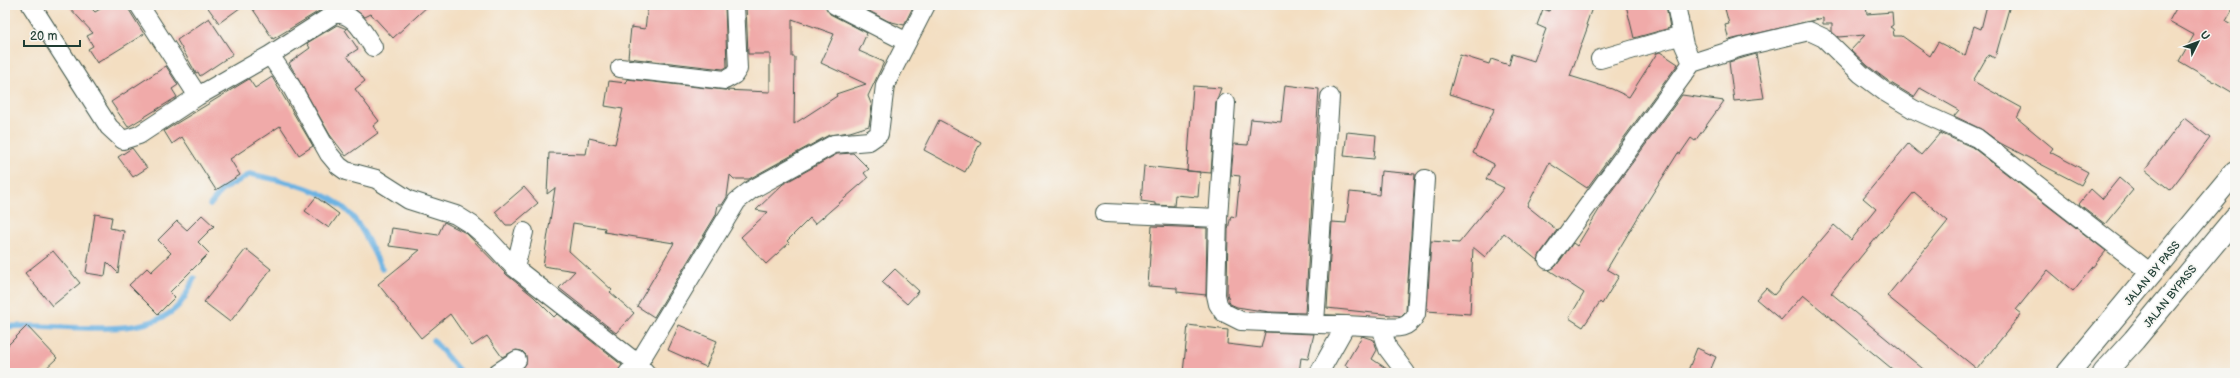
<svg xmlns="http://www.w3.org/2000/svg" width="2240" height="378" font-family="'Balsamiq Sans',sans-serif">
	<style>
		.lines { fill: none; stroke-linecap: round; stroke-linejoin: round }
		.stream { stroke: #6cb2e2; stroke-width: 5.5 }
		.building { fill: #f0aaa9; fill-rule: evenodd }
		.minor-casing { stroke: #3f5549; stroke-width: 20 }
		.trunk-casing { stroke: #3f5549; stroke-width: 24 }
		.minor { stroke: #fff; stroke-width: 18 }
		.trunk { stroke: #fff; stroke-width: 22 }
		.labels { text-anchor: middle; stroke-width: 3.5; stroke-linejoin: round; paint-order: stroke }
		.street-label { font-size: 11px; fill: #1f3d34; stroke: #f6f6f2 }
	</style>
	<rect width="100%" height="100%" fill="#f6f6f2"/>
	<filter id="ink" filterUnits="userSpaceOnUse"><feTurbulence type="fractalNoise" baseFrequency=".025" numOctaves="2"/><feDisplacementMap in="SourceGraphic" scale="8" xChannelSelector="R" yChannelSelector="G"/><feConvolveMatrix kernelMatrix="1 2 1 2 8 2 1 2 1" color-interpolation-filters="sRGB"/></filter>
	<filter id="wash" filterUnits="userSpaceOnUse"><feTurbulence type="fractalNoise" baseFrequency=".012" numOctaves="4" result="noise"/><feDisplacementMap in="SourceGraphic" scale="16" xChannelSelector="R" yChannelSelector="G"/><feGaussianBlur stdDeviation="0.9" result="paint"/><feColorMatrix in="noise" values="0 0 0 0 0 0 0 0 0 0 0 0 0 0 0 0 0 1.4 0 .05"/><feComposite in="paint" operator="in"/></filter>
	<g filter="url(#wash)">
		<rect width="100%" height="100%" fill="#f3dec1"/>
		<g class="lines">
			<!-- stream -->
			<path class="stream" d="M210,205L222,190L250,174C281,181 320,187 345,209C362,224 372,249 382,269
				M5,327C51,321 138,342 175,309C184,301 189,289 194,278
				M433,340L461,373"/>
		</g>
		<g id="blocks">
			<!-- building -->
			<path class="building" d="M67,5H88L95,12L107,5H126L144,34L97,63L88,49L93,46L87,36L93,33Z
				M206,5H244L219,23Z
				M250,5H329L273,39Z
				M347,5H429L393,38L371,14L365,17Z
				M648,5H725L727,67L723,69L628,58L631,27L645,29Z
				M746,5H825L830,14L867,33L859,51L884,62L868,96L872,106L869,126L850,132L829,135L749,179H734L730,175L727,197L722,205H718L716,215L654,317L637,306L674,243L604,232L605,228L573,223L569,251L612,290L610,292L634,313L616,333L559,288L575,271L543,266L555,188L547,194L549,153L586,154L589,138L615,144L623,109L605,106L609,81L626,83L627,79L724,90L770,92V54H748ZM792,19L834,34L821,63L866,84L836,94L837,96L794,124L795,57H792Z
				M858,5H914L904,25L888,21Z
				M1552,5H1593L1586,25L1588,26L1570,76L1612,89L1629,97L1657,53L1660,52L1678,64L1587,188L1549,163L1527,206L1557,230L1540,254L1538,261L1504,233L1485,257L1473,247L1470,314L1427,311L1431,241L1459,243L1504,188L1486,179L1494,164L1473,153L1495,108L1449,94L1460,55L1489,64L1491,59L1509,65L1512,54L1534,61L1546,29L1537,25L1543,9L1549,11Z
				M1626,5H1666L1670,28L1634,38Z
				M1724,5H1866L1867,14L1892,12L1893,25L1890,27L1893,29L1894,36H1902L1930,56L1938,42L1965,56L1974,26L1981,29L1987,5H2010L1995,58L1988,55L1973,81L2022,108L2017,118L2053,148L2050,152L2088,172L2081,185L2000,143L1981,129L1954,116L1959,110L1920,88L1914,97L1891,83L1868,66L1851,50L1865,35L1838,37L1832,32V24H1823V18L1729,40L1725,25L1729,24Z
				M2178,5H2235L2226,21L2235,26V94L2179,61L2194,35L2169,21Z
				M209,18L233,54L200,76L198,72L196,73L177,40Z
				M337,25L347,29L345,30L358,49L347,56L365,81L355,89L379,121L373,126L378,133L346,156L330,135L289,63L310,48L307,43Z
				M1756,54L1764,98L1734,101L1729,62Z
				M166,66L178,85L172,89L177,97L128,127L111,102Z
				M272,77L313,146L299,155L280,126L230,159L240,175L216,190L182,137L172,144L164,131L249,79L255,88Z
				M1285,85L1319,89L1305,313L1269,312L1237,307L1230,304L1227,294L1228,229L1231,216L1236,217L1240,176L1231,175L1234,144L1248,145L1251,119L1281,122Z
				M1193,86L1221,88L1216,102L1211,173L1187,171Z
				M1682,95L1724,101L1695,141L1691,138L1680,154L1678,153L1646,204L1607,269L1619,276L1602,304L1600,302L1583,327L1569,318L1584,293L1549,270L1556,266L1573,243L1577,246L1605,200Z
				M2184,118L2210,138L2170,190L2145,170Z
				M939,120L981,142L965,172L924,150Z
				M1347,132L1376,135L1374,159L1344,156Z
				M1940,133L1972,147L2106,251L2073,291L2048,270L2016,310L2021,314L1977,369L1887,296L1948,221L1914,192L1831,293L1928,373H1897L1803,295L1781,320L1756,299L1766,288L1774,295L1834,225L1851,240L1876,209L1863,198L1908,144L1921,155Z
				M132,148L147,168L133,177L118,157Z
				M853,153L869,169L864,173L868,178L815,224L810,218L787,241L789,243L766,264L741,237L768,212L756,210L783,184L837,154Z
				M1144,166L1200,172L1198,197L1175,195L1174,206L1155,205V203L1141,201Z
				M1381,171L1415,174L1406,311L1401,316L1327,308L1332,222L1346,223L1350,192L1379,195Z
				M2119,178L2133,190L2105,224L2079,204L2091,189L2102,199Z
				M524,187L538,203L512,225H506L495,212Z
				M316,197L339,214L329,228L305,211Z
				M95,214L112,217L110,228L124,231L118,273L107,262L105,276L86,273Z
				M202,215L214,226L198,242L209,253L170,292L175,297L158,314L129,285L147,268L151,272L171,253L158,240L177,221L187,230Z
				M444,222L466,233L507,275L533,296L554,317L557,314L622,365L618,373H516L526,364V355L522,351L516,350L502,357L487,336L472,346L450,314L421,338L378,284L420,250L389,246L392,228L438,235Z
				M1152,226L1207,228L1206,295L1177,292V288L1148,286Z
				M246,249L271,269L230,322L204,302Z
				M53,251L80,283L52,306L25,273Z
				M895,269L919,291L907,304L882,282Z
				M679,325L717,341L706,367L668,350Z
				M1188,325L1228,330L1227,344L1261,348L1265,332L1314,334L1308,359L1301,358L1299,373H1183Z
				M27,326L57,358L41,373H5V348Z
				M1362,336L1374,340L1377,350L1372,359L1393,373H1358L1345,365Z
				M1697,348L1716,357L1709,373H1687Z"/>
		</g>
	</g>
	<g filter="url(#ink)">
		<use href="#blocks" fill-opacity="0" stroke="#3f5549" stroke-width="1"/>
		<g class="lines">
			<!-- minor casing -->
			<g class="minor-casing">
				<path id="minor" d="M31,5L109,127L123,140L139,135L198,96L270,55L291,86L329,154L339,166L346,171L376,179L409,200L456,215L472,225L487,238L515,268L638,364L646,373
					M139,5L198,96
					M835,5L907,42
					M1676,5L1684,45L1692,63
					M270,55L334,14C354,12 363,32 373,47
					M1600,59L1682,35
					M620,68L725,80L734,75L738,69L735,5
					M1226,103L1218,218L1216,295L1218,304L1223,312L1241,321L1346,325
					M1105,213L1218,218
					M1548,260L1692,63L1742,47L1809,31L1824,38L1861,74L1885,92L1913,109L1977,138L2152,274
					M515,268L524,232
					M1315,323L1330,97
					M1381,327C1396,328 1408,330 1416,314L1425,179
					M497,373L517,360
					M628,373L638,364L737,201L751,190L834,144L869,141L879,134L885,85L926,5
					M1319,373L1346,325L1381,327L1388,349L1406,373"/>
			</g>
			<!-- trunk casing -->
			<g class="trunk-casing">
				<path id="trunk" d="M2068,373L2235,172
					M2104,373L2134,340L2235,218"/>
			</g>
			<!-- minor -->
			<use href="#minor" class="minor"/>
			<!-- trunk -->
			<use href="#trunk" class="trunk"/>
		</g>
	</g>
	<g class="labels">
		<!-- street labels -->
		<g class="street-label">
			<text transform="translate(2152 273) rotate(-50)" y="4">JALAN BY PASS</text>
			<text transform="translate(2170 296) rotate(-51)" y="4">JALAN BYPASS</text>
		</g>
	</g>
	<!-- margin -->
	<rect width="2240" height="378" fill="none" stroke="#f6f6f2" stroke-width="20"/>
	<!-- north arrow -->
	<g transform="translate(2198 42) rotate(48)" stroke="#f6f6f2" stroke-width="3" paint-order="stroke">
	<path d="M0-3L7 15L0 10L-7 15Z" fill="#1f3d34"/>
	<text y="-6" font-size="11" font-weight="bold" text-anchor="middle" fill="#1f3d34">U</text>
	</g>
	<!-- scale -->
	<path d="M24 40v6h56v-6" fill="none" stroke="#1f3d34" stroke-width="2"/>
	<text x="30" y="40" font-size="12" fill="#1f3d34" stroke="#f6f6f2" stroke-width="3" paint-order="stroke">20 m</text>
</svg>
